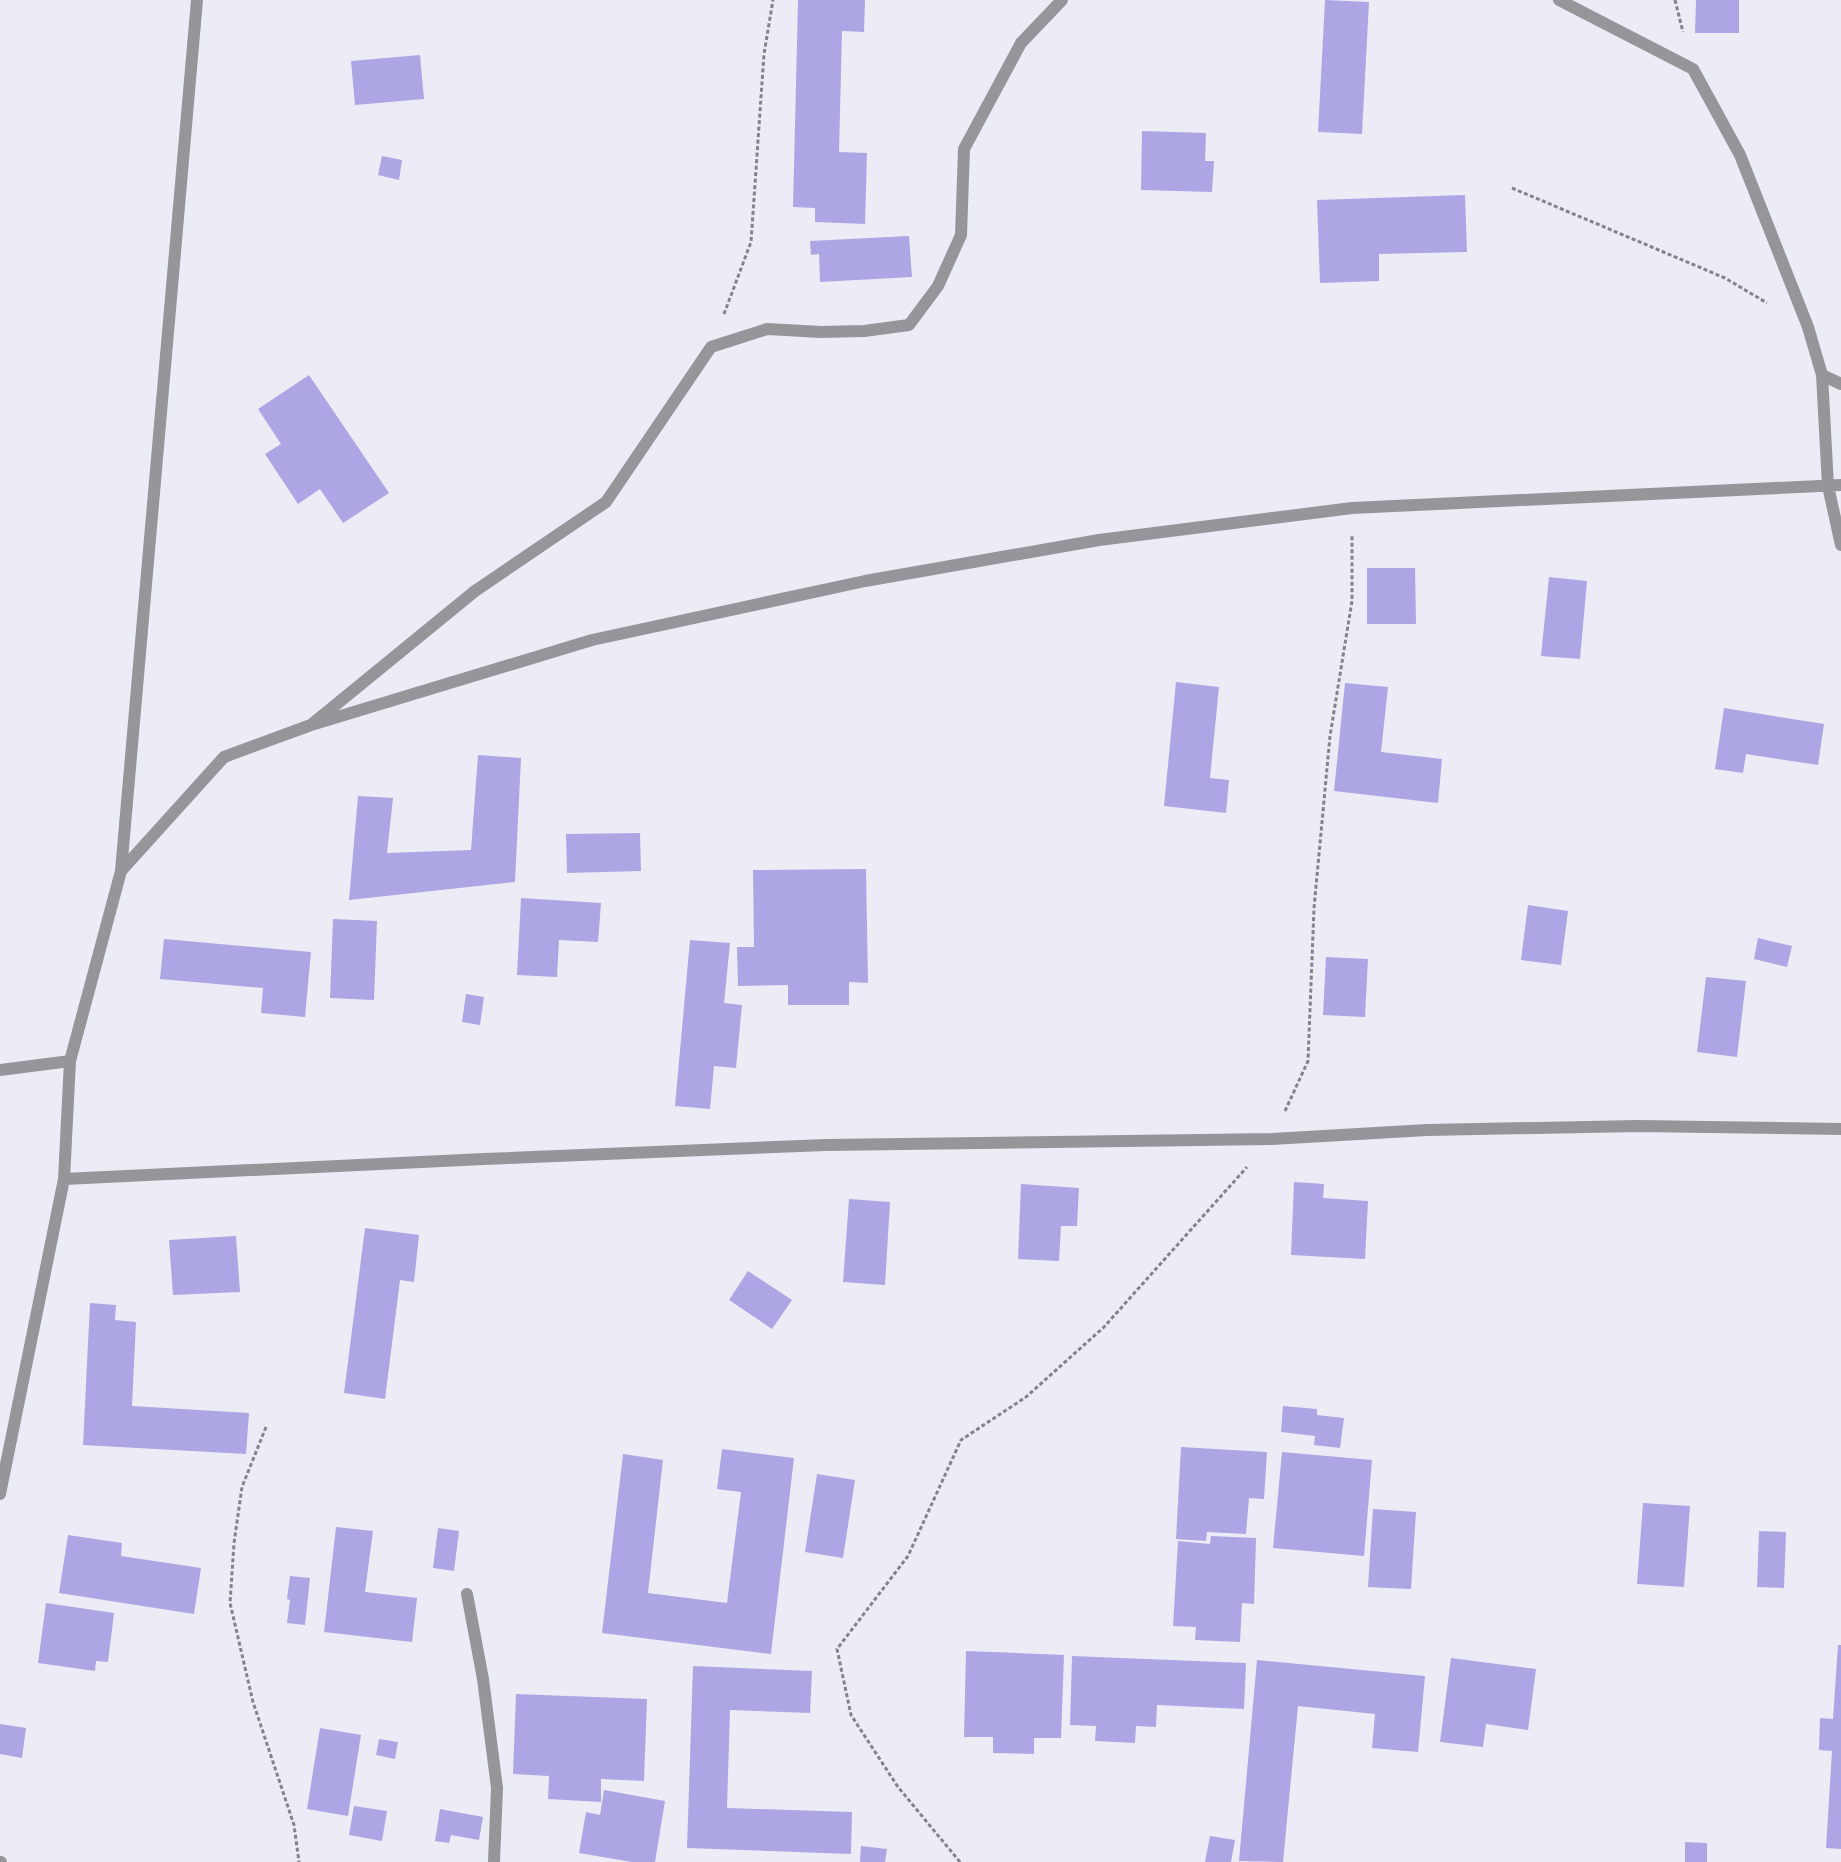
<svg xmlns="http://www.w3.org/2000/svg" width="1841" height="1862" font-family="Cabin,sans-serif">
	<style>
		.building { fill: #ada6e4 }
		.lines { fill: none; stroke-linecap: round; stroke-linejoin: round }
		.path { stroke: #83838a; stroke-width: 3; stroke-dasharray: 4 2.5; stroke-linecap: butt }
		.minor { stroke: #95959a; stroke-width: 12 }
		.tertiary { stroke: #95959a; stroke-width: 12 }
	</style>
	<rect width="100%" height="100%" fill="#ececf7"/>
	<!-- building -->
	<path class="building" d="M798,0H865L864,32L842,31L839,152L867,153L865,224L815,222V208L793,207Z
		M1325,0L1369,2L1362,134L1318,132Z
		M1696,0H1739V33H1695Z
		M420,55L424,99L355,105L351,61Z
		M1142,131L1206,133L1205,161H1214L1212,192L1141,190Z
		M382,156L402,160L399,180L378,175Z
		M1465,195L1467,252L1379,254V281L1320,283L1317,200Z
		M909,236L912,277L820,282L819,254L811,255L810,241Z
		M309,375L389,493L343,523L320,489L298,504L265,454L281,444L258,409Z
		M1367,568H1415L1416,624H1367Z
		M1549,577L1587,581L1580,659L1541,656Z
		M1176,682L1219,687L1210,778L1229,780L1226,813L1164,806Z
		M1345,683L1388,687L1381,752L1442,759L1438,803L1334,791Z
		M1724,708L1824,724L1818,765L1746,754L1743,773L1715,769Z
		M478,755L521,758L515,882L349,900L358,796L393,798L387,853L471,850Z
		M640,833L641,871L567,873L566,834Z
		M866,869L868,983L849,982V1005H788V985L738,986L737,947H754L753,870Z
		M521,898L601,903L598,942L559,940L557,977L517,975Z
		M1528,905L1568,911L1561,965L1521,960Z
		M333,919L377,921L374,1000L330,998Z
		M1758,938L1792,946L1787,967L1754,959Z
		M164,939L311,952L305,1017L261,1013L263,988L160,979Z
		M690,940L730,943L724,1003L742,1005L736,1068L714,1066L710,1109L675,1106Z
		M1326,957L1368,959L1365,1017L1323,1015Z
		M1706,977L1746,981L1737,1057L1697,1052Z
		M466,994L484,997L480,1025L462,1022Z
		M1294,1182L1324,1184L1323,1198L1368,1201L1365,1259L1291,1255Z
		M1021,1184L1079,1188L1077,1226H1061L1059,1261L1018,1259Z
		M849,1199L890,1202L885,1285L843,1282Z
		M365,1228L419,1235L414,1282L400,1280L385,1399L344,1393Z
		M236,1236L240,1292L173,1295L169,1240Z
		M748,1271L792,1300L772,1329L729,1300Z
		M90,1303L116,1305L115,1320L136,1322L132,1406L249,1413L246,1454L83,1445Z
		M1283,1406L1317,1409V1415L1344,1418L1340,1448L1314,1445L1315,1436L1281,1432Z
		M1181,1447L1267,1452L1264,1499L1249,1498L1246,1534L1207,1532L1206,1541L1176,1539Z
		M722,1449L794,1458L771,1654L602,1633L623,1454L663,1460L648,1593L727,1603L741,1492L717,1489Z
		M1282,1452L1372,1460L1364,1556L1273,1548Z
		M817,1474L855,1480L843,1558L805,1552Z
		M1643,1503L1690,1506L1684,1587L1637,1584Z
		M1373,1509L1416,1512L1411,1589L1368,1587Z
		M336,1527L373,1531L365,1592L417,1598L412,1642L324,1632Z
		M438,1528L459,1531L454,1571L433,1568Z
		M1759,1531L1786,1532L1784,1588L1757,1587Z
		M68,1535L122,1543L121,1556L201,1568L194,1614L59,1593Z
		M1211,1536L1256,1538L1254,1604L1242,1603L1240,1642L1195,1640L1196,1627L1173,1626L1178,1541L1210,1544Z
		M290,1576L310,1578L305,1625L287,1623L290,1600L287,1599Z
		M46,1603L114,1613L108,1662L96,1661L95,1671L38,1663Z
		M1838,1645H1841V1849L1826,1848L1832,1751L1819,1750L1820,1718L1833,1719Z
		M966,1651L1064,1655L1061,1738H1034V1754L993,1753V1737H964Z
		M1072,1656L1246,1663L1244,1709L1157,1705L1156,1727L1136,1726L1135,1743L1095,1741L1096,1726L1070,1725Z
		M1451,1658L1536,1669L1528,1730L1486,1724L1483,1747L1440,1742Z
		M1257,1660L1425,1676L1418,1752L1372,1748L1375,1714L1298,1706L1283,1862L1239,1861Z
		M693,1666L812,1671L810,1713L730,1710L727,1808L852,1812L851,1854L687,1848Z
		M516,1694L647,1699L644,1781L601,1779V1802L548,1799L549,1776L513,1774Z
		M0,1724L26,1728L22,1758L0,1754Z
		M320,1728L361,1735L348,1816L307,1809Z
		M379,1739L398,1742L395,1759L376,1755Z
		M604,1790L665,1801L655,1862H632L579,1853L586,1812L600,1815Z
		M354,1806L387,1811L382,1841L349,1835Z
		M440,1809L483,1817L479,1840L451,1835L449,1843L435,1841Z
		M1210,1836L1235,1840L1231,1862H1205Z
		M1685,1842L1707,1843V1862H1685Z
		M861,1846L887,1849L885,1862H860Z"/>
	<g class="lines">
		<!-- path -->
		<path class="path" d="M1675,0L1683,32
			M1512,188L1725,278L1767,303
			M724,314L751,242L764,54L773,0
			M1285,1111L1308,1061L1314,908L1330,736L1352,601V535
			M266,1427L242,1487L234,1543L230,1603L253,1702L294,1825L299,1862
			M960,1862L898,1787L851,1715L837,1649L908,1556L961,1440L1026,1397L1104,1327L1247,1167"/>
		<!-- minor -->
		<path class="minor" d="M1559,0L1693,69L1740,155L1808,327L1822,375L1841,384
			M1822,375L1828,486L1841,545
			M311,725L592,640L865,581L1099,540L1352,508L1841,485
			M121,871L224,757L311,725L475,591L606,502L711,347L767,329L821,332L864,331L909,325L938,286L961,235L964,149L1021,43L1062,0
			M0,1070L70,1061
			M64,1179L484,1159L826,1145L1272,1139L1427,1130L1638,1126L1841,1129
			M0,1494L64,1179L70,1061L121,871L197,0
			M467,1594L483,1679L497,1788L494,1862"/>
		<!-- tertiary -->
		<path class="tertiary" d="M0,1862H1"/>
	</g>
</svg>
